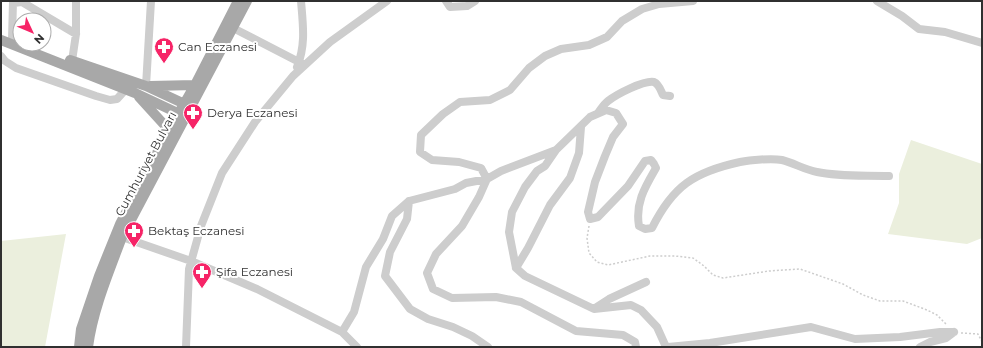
<svg xmlns="http://www.w3.org/2000/svg" width="983" height="348" font-family="Montserrat,sans-serif">
	<style>
		.green { fill: #ebefdd }
		.lines { fill: none; stroke-linecap: round; stroke-linejoin: round }
		.path { stroke: #cdcdcd; stroke-width: 1.5; stroke-dasharray: 2 2; stroke-linecap: butt }
		.minor { stroke: #cdcdcd; stroke-width: 8 }
		.major { stroke: #a8a8a8; stroke-width: 10 }
		.labels { text-anchor: middle; stroke-width: 4; stroke-linejoin: round; paint-order: stroke }
		.poi-label { font-size: 12px; fill: #303030; stroke: #fff; text-anchor: start }
		.street-label { font-size: 12px; fill: #303030; stroke: #fff }
	</style>
	<rect width="100%" height="100%" fill="#fff"/>
	<!-- green -->
	<path class="green" d="M911,140L982,164V238L967,244L888,234L899,203V174Z
		M66,234L45,347H1V241Z"/>
	<g class="lines">
		<!-- path -->
		<path class="path" d="M589,226L587,238L589,253L597,262L608,265L650,256H675L693,258L704,266L713,275L723,278L769,271L800,269L843,284L863,295L880,301H903L927,310L937,315L946,324
			M961,333L978,334L982,342"/>
		<!-- minor -->
		<path class="minor" d="M446,1L450,7L467,6L475,1
			M877,1L902,16L919,29L945,32L982,43
			M13,3L22,2L76,34
			M233,28L299,62L306,64
			M12,40L13,1
			M1,56L5,61L16,68L96,96L110,100L117,99L126,89
			M72,61L76,34V1
			M297,67C306,45 303,25 301,1
			M146,86L151,1
			M598,113C601,109 604,104 608,101C617,94 644,80 654,82C659,84 661,91 663,95L670,96
			M556,150L545,166L537,171L525,187L512,212L509,232L516,268L525,276L594,309L631,305L641,310L657,327L666,347
			M409,201L407,219L390,252L385,276L410,309L428,319L453,327L472,336L488,347
			M122,237L191,261L257,289L342,332L357,347
			M516,268L528,248L550,205L570,178L579,153L581,127
			M595,308L609,299L646,282
			M342,332L354,312L366,267L383,239L392,216L409,201L455,189L466,183L487,179L501,171L556,150L590,117L606,110L616,113L623,124L613,137L605,156L595,182L588,212L590,219L598,217L628,186L645,161L651,160L654,164L656,168C645,187 635,203 639,226L645,229L652,228C673,186 694,172 740,162C750,160 772,158 782,160C794,163 805,170 817,172C840,177 865,175 889,176
			M186,347L189,269L201,226L222,173L255,122L293,76L330,42L387,1
			M636,347L635,342L623,335L576,331L521,302L496,297L452,298L433,289L427,273L436,254L462,226L479,197L487,179L481,168L459,162L432,160L420,152L421,135L443,114L460,102L490,100L510,90L529,68L545,56L561,49L589,45L607,37L622,21L642,9L659,4L693,1
			M668,347L710,343L811,327L855,339L900,337L940,332H954
			M920,347L930,342L946,338L954,332"/>
		<!-- major -->
		<path class="major" d="M1,40L135,93L184,116
			M70,60L146,86L189,106
			M150,86L195,85
			M139,97L169,130
			M79,347L81,329L99,276L120,224L169,130L195,85L238,1
			M88,347C93,309 109,272 122,237L247,1"/>
	</g>
	<!-- icons -->
	<defs>
		<g id="pharmacy-pin" transform="scale(1)"><path d="M0 17L-7.5 6A9.5 9.5 0 1 1 7.5 6Z" fill="#f62467" stroke="#fff"/><path d="M-2-6h4v4h4v4h-4v4h-4v-4h-4v-4h4Z" fill="#fff"/></g>
	</defs>
	<g fill-rule="evenodd">
		<use href="#pharmacy-pin" x="164" y="47"/>
		<use href="#pharmacy-pin" x="193" y="113"/>
		<use href="#pharmacy-pin" x="134" y="231"/>
		<use href="#pharmacy-pin" x="202" y="272"/>
	</g>
	<g class="labels">
		<!-- poi labels -->
		<g class="poi-label">
			<text x="178" y="51">Can Eczanesi</text>
			<text x="207" y="117">Derya Eczanesi</text>
			<text x="148" y="235">Bektaş Eczanesi</text>
			<text x="216" y="276">Şifa Eczanesi</text>
		</g>
		<!-- street labels -->
		<g class="street-label">
			<text transform="translate(146 164) rotate(-62)" y="4">Cumhuriyet Bulvarı</text>
		</g>
	</g>
	<!-- border -->
	<rect width="983" height="348" fill="none" stroke="#303030" stroke-width="4"/>
	<!-- north arrow -->
	<g transform="translate(32 32) rotate(134)"><circle r="19" fill="#ffffff" stroke="#acacac"/>
	<path d="M0-3L7 15L0 10L-7 15Z" fill="#f62467"/>
	<text y="-6" font-size="11" font-weight="bold" text-anchor="middle" fill="#303030">N</text>
	</g>
</svg>
